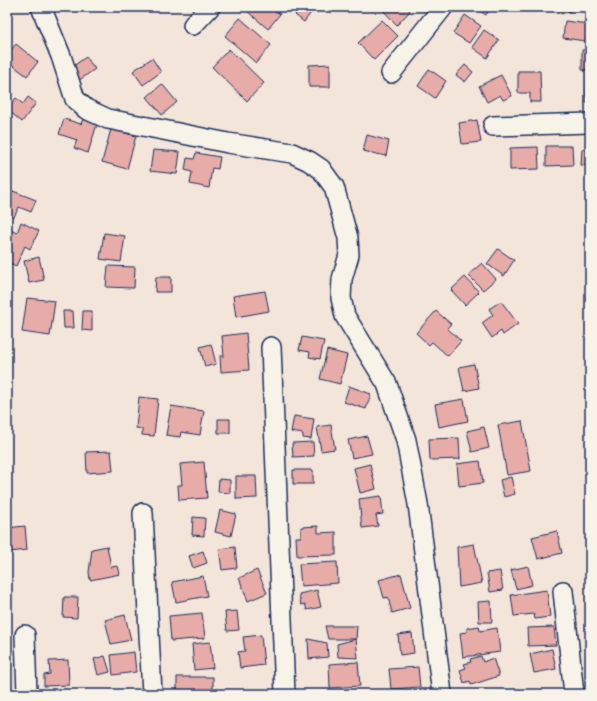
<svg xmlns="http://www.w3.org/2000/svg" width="597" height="701" font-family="'Patrick Hand',sans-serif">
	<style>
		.building { fill: #e7aca8; stroke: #1b2f5e }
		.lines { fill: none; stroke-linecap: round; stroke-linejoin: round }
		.minor-casing { stroke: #1b2f5e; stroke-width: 22 }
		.minor { stroke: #f7f3e8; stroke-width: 19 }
	</style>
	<rect width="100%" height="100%" fill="#f4e5db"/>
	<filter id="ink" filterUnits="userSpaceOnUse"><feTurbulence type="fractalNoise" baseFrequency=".025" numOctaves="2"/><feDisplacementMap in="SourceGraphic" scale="8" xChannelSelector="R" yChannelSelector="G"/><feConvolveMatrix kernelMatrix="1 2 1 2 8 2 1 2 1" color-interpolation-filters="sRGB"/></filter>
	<g filter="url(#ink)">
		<!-- building -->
		<path class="building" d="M250,7H271L280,14L268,29L247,11Z
			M301,7H309L313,10L304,22L295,15Z
			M380,7H406L410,11L397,25Z
			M474,7H491L486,15Z
			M558,7H583L561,14Z
			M465,15L481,26L469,43L453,33Z
			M240,18L271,45L256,63L225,36Z
			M382,20L398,36L374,60L358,43Z
			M565,21L588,24L586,41L563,38Z
			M484,30L499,40L487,58L472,47Z
			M16,44L38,62L27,76L7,61V55Z
			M229,49L264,83L247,101L212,67Z
			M582,50H590V70H582Z
			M86,57L95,69L78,81L69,69Z
			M152,58L161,72L143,85L133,71Z
			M330,64V87H309V65Z
			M465,65L473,72L465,82L456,75Z
			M429,69L446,81L435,98L418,86Z
			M518,71H540L541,102H530V93H518Z
			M587,72H590V103H586Z
			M501,75L512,96L503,100L500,95L487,102L479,86Z
			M162,84L177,102L162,115L147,97Z
			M28,97L36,103L22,122L7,109L16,98L23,104Z
			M84,116L98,121L88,153L74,148L77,140L59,134L64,119L81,124Z
			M477,120L481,142L462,144L459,123Z
			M111,129L136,136L127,169L102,162Z
			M367,135L389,141L386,156L363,151Z
			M546,146H572L573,165L546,166Z
			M538,147L539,169L510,170V148Z
			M582,149L590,150V166L581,165Z
			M153,150L180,152L177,174L150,171Z
			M196,153L220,157L218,169L212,168L209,188L190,184L192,172L185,170L187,158L194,159Z
			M13,191L36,200L31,212L19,207L14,217L7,214V199L9,200Z
			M21,222L39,231L30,249L25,246L16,266L7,262V235L11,230L17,233Z
			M104,233L125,236L121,262L100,259Z
			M498,249L514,260L504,276L487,264Z
			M39,257L44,280L29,283L24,261Z
			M482,263L496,279L483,290L468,275Z
			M108,266L135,267L134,288L106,287Z
			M156,277H171V292H155Z
			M465,277L479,292L465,305L451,290Z
			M265,291L269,311L236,317L233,296Z
			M27,298L55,301L50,336L22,332Z
			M501,301L518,324L503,335L501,331L492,338L482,323L493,315L489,309Z
			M63,311H73L74,328H64Z
			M83,311H92V331L82,330Z
			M436,311L451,324L447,328L461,341L448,356L432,342L429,345L416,333Z
			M246,333L249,370L221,372L220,356H224L222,336Z
			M302,337L324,341L320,359L309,357L310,352L299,350Z
			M211,344L216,364L205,367L200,347Z
			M327,350L347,355L340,384L320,379Z
			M474,364L479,388L464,391L459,367Z
			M349,386L371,394L366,409L344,402Z
			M139,397L158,399L154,436L142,435V429L136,428Z
			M464,399L468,421L439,427L435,404Z
			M171,406L204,411L200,435L181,432L180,437L166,435Z
			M294,416L314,419L311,439L303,438V434L291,432Z
			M218,419H230V433H218Z
			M522,421L531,471L507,475L498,425Z
			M331,425L335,449L321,451L317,427Z
			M484,427L489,448L472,452L467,431Z
			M367,436L372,454L352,458L348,440Z
			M459,438L460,459L430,460L429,439Z
			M313,442L314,456L293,457L292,443Z
			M111,451L113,471L87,473L86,452Z
			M480,461L483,483L459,486L457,464Z
			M204,462L207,498L179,500L178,485H182L180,464Z
			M370,464L376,489L360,493L354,468Z
			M293,470H313V484H293Z
			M236,476H256L257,498L236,499Z
			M511,477L515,494L504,497L500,480Z
			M219,479L230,480V493L218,492Z
			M381,496L383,514L376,515L378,526L362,528L359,499Z
			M220,510L236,514L231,536L215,532Z
			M193,517L205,518L204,536L192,535Z
			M25,526L27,550L10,552V547H7V528Z
			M318,526V533L336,532V555L297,556L296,537H301V527Z
			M557,531L562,553L538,559L532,537Z
			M474,544L482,583L459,587L457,547Z
			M107,546L111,567L118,566L120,574L90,580L89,572L92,549Z
			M235,547L237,568L222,570L219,549Z
			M203,551L207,563L193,568L189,556Z
			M337,562L338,583L301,586L299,564Z
			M528,566L532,585L516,589L511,570Z
			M257,570L267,593L248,601L239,578Z
			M500,571L503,590L490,592L487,573Z
			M401,574L410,608L392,613L388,597L384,598L379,580Z
			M203,576L207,596L176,602L172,582Z
			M317,590L321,607L307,610L305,604L301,605L299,594Z
			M547,590L550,617L535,619L534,614L514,616L511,595Z
			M64,597H78L77,618L63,617Z
			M491,601L492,622H479L478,602Z
			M237,611L239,630L227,631L225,612Z
			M202,613L205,638L171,641L169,616Z
			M125,615L131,640L111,644L105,620Z
			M325,626H357L356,639H328Z
			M479,626L480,631L497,628L500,652L463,657L460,633L467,632V628Z
			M554,627L556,645L528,646L527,628Z
			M412,633L414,653L400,655L398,635Z
			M261,635L264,665L240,668L238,652L245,651L243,637Z
			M308,639L327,643L328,657L309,659Z
			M356,639L358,658L338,657L337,644Z
			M210,642L213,668L194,670L192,644Z
			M552,649L556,669L534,673L530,654Z
			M134,652L136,672L113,675L111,655Z
			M105,656L110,672L98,675L94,659Z
			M481,656L483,662L493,658L499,676L471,685L470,681L464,683L460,670L466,668L464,664L471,662L470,659Z
			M68,660L69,685L44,686V675L50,674L49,661Z
			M358,662L360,686L330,688L329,664Z
			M418,667L420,687L391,689L389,669Z
			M177,677H213V694H177Z"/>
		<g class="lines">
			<!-- minor casing -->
			<g class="minor-casing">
				<path id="minor" d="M41,7L61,56L75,99L86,109L108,119L228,143L292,153L309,161L321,169L334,187L348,238L349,255L342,279L341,298L345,316L387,384L406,440L418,504L442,694
					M193,25L210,7
					M391,73L443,7
					M493,126L590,123
					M271,347L285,694
					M143,513L152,694
					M563,591L574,694
					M25,635L27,694"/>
			</g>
			<!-- minor -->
			<use href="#minor" class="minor"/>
		</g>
	</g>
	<!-- margin -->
	<rect width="597" height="701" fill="none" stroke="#f7f3e8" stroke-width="24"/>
	<rect x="12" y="12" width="573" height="677" fill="none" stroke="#1b2f5e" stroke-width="1.5" filter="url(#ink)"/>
</svg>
